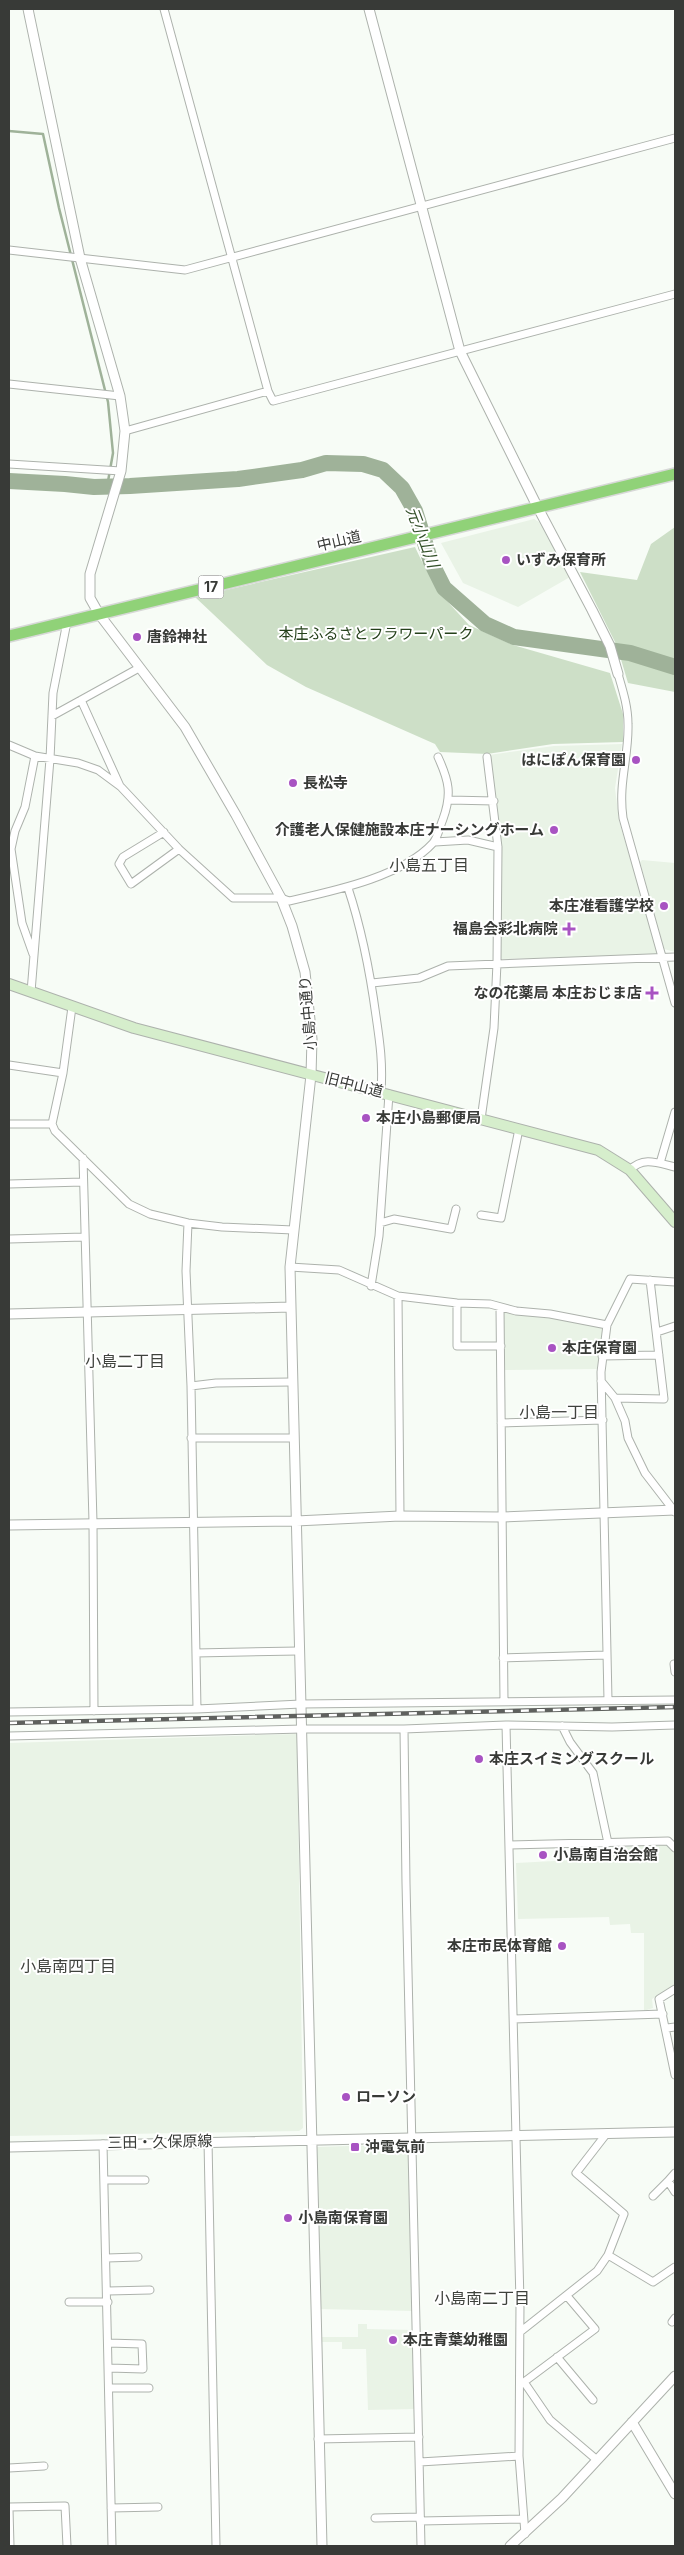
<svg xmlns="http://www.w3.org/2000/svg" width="684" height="2555" font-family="Inter,'Noto Sans JP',sans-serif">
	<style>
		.built { fill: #e9f3e6 }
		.green { fill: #cddfc7 }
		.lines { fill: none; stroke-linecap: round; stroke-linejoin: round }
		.stream { stroke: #9fb299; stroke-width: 2.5 }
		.river { stroke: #9fb299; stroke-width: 16 }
		.minor-casing { stroke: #adb2ac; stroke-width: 9 }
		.tertiary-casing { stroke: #adb2ac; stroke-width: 11 }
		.secondary-casing { stroke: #adb2ac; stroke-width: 12 }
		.trunk-casing { stroke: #d7d8d7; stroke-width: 14 }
		.minor { stroke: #fff; stroke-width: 7 }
		.tertiary { stroke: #fff; stroke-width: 9 }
		.secondary { stroke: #d6eecc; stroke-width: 10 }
		.trunk { stroke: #90d278; stroke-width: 11 }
		.rail-casing { stroke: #5f615e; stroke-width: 4.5 }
		.rail { stroke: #fff; stroke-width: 2.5; stroke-dasharray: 8; stroke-linecap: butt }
		.poi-dot { fill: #a853c2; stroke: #fff; stroke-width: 2 }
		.labels { text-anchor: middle; stroke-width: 4; stroke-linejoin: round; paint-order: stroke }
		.shield { fill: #fff; stroke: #747573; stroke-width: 1 }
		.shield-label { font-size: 14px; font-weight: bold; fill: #383a37 }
		.street-label { font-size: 15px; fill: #383a37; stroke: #fff }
		.poi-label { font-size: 15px; font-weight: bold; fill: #383a37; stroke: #fff; text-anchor: start }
		.park-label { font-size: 15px; fill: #24401a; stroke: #fff }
		.water-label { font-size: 16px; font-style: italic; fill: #335029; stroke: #fff }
		.neighbourhood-label { font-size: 16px; fill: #3f423d; stroke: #fff }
	</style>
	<rect width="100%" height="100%" fill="#f7fcf6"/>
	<!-- built -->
	<path class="built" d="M534,519L539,522L570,577L518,607L463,583L441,543Z
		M622,744L615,788L619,821L658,953L655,955L502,959L499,957L502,852L489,755L554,746Z
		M642,860L675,863V952L664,949L640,862Z
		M505,1311L604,1326L597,1369L504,1370L502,1313Z
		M297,1734L303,2128L299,2131L9,2136V1743Z
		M667,1845L675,1852V1985L652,1999L653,2008L644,2011V1933H631L630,1924L610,1925L609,1917L518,1919L516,1863L573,1860L574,1849Z
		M408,2144L413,2311L319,2309L317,2147Z
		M358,2324H367V2329L414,2330L415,2409L368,2410L366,2349H342V2342H321V2337H358Z"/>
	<!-- green -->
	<path class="green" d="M675,527V692L628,683L617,646L580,572L637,580L651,544Z
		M415,547L425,568L446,600L469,625L513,645L610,673L623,714V742L553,744L487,754L440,752L435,744L306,687L267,665L195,597Z"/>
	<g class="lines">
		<!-- stream -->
		<path class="stream" d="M9,131L43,134L59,208L108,402L113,453L107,487"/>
		<!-- river -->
		<path class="river" d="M9,481L65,484L94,487L130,486L238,479L302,470L326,463L363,464L383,470L402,488L415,511L431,562L444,588L485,624L514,637L630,653L675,667"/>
		<!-- minor casing -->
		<g class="minor-casing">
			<path id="minor" d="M164,9L268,391L273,401L675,294
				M9,250L185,270L675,138
				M9,384L120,396
				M125,431L268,391
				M9,464L121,471
				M618,674C623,691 628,707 628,724C629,757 618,783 623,818L675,1003
				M81,700L120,786
				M52,716L139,668
				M9,745L35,756L78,763L98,770L121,787L179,849L233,898H281L289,901C333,891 402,877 433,843C438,837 440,826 443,819C452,794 449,781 438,757
				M450,800L494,801
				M164,832L123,857L119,864L131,884L179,849
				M435,842L468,840L498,847
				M348,888C362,930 370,972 376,1016C380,1043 383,1064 381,1092
				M33,954L22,923L11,849L15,831L25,807L35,756
				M372,983L419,978L448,966L675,957
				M31,992L50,759L53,693L67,622
				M72,1007L63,1073L52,1124L55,1131L129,1204L150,1214L188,1223L222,1227L293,1230
				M9,1065L63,1073
				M481,1119L494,1028L497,963L498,847L487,757
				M9,1124H52
				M83,1158L93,1522L94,1711
				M660,1163L675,1112
				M630,1170C643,1156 658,1163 675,1167
				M9,1184L83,1182
				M481,1215L501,1218L519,1129
				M188,1223L186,1271L191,1386L197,1709
				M380,1223L394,1219L451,1229L456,1209
				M9,1239L84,1237
				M290,1267L339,1270L398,1296L457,1303L490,1304L516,1311L550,1314L607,1325
				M371,1286L379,1236L389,1094
				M398,1296L400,1516
				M457,1303V1346H501
				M500,1308L504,1701
				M657,1332L675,1326
				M602,1356L659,1355
				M601,1381L615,1398L625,1421L628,1438L645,1473L675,1512
				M191,1386L216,1383L291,1382
				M615,1398L664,1399L650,1280
				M501,1423L603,1420
				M191,1438H293
				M196,1653L298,1651
				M503,1658L607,1655
				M674,1664L675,1672
				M608,1700L601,1372L607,1325L630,1279L675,1282
				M9,1712L197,1709L301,1704L675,1700
				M506,1725L520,2303L519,2456L525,2534
				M562,1726L570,1742L593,1773L608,1843
				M404,1729L406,1883L421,2546
				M9,1736L302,1729H404L506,1725L612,1727L675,1725
				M510,1845L668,1841L675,1848
				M675,1989L659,1999L675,2075
				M514,2019L663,2014
				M667,2028L675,2027
				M208,2141L216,2546
				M103,2144L112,2546
				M675,2173L668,2181L675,2192
				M104,2180H145
				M653,2196L668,2181
				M608,2255L653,2282L675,2267
				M107,2258L138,2257
				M108,2291L150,2290
				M69,2302H108
				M672,2322L675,2318
				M520,2332L597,2271L608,2255L624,2214L576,2173L607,2133
				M108,2343L142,2344L143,2369L109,2368
				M557,2357L593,2400
				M524,2382L550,2420L597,2460
				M520,2385L595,2329L567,2296
				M109,2388H149
				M318,2439L419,2437
				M420,2462L519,2456
				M9,2468L44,2466
				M9,2507L65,2506L67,2546
				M111,2508L158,2507
				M9,2509L10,2546
				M375,2518L420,2517
				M420,2521L523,2519"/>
		</g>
		<!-- tertiary casing -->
		<g class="tertiary-casing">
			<path id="tertiary" d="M28,9L80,258L120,396L125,431L121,471L90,574V598L99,614L185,727L236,815L281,898L292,926L305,972L312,1039L311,1075L290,1267L322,2546
				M369,9L460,351L538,508L592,610L610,646L618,674
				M9,1314L291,1307
				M9,1525L296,1521L400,1516L501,1517L675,1510
				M9,2147L675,2132
				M632,2422L675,2494
				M510,2546L562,2498L675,2376"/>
		</g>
		<!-- secondary casing -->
		<g class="secondary-casing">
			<path id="secondary" d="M9,984L134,1028L598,1150L630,1170L675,1222"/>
		</g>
		<!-- trunk casing -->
		<g class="trunk-casing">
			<path id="trunk" d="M9,636L675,474"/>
		</g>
		<!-- minor -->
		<use href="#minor" class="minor"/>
		<!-- tertiary -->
		<use href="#tertiary" class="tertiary"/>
		<!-- secondary -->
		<use href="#secondary" class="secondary"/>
		<!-- trunk -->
		<use href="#trunk" class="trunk"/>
		<!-- rail casing -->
		<g class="rail-casing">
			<path id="rail" d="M9,1723L675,1707"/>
		</g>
		<!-- rail -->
		<use href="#rail" class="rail"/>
	</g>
	<!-- markers -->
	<g class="poi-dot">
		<circle cx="506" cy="560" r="5"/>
		<circle cx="137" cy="637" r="5"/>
		<circle cx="636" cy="760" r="5"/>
		<circle cx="293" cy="783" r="5"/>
		<circle cx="554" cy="830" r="5"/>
		<circle cx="664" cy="906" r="5"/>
		<path d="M566.5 921.5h5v5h5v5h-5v5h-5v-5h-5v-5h5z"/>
		<path d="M649.5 985.5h5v5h5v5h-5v5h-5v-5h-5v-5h5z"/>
		<circle cx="366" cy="1118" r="5"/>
		<circle cx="552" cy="1348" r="5"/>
		<circle cx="479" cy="1759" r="5"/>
		<circle cx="543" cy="1855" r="5"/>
		<circle cx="562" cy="1946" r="5"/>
		<circle cx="346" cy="2097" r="5"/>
		<rect x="350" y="2142" width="10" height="10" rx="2.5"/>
		<circle cx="288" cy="2218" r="5"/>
		<circle cx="393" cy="2340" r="5"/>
	</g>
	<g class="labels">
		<!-- shield labels -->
		<rect class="shield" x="198.5" y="575.5" width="25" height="23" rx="4"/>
		<g class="shield-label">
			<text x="211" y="592">17</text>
		</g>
		<!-- street labels -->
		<g class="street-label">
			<text transform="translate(339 541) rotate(-13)" y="5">中山道</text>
			<text transform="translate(308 1013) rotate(-95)" y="5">小島中通り</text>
			<text transform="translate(354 1085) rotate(14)" y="5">旧中山道</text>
			<text transform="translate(160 2142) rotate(-1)" y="5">三田・久保原線</text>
		</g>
		<!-- poi labels -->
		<g class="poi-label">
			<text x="516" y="565">いずみ保育所</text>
			<text x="147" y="642">唐鈴神社</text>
			<text x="626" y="765" text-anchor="end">はにぽん保育園</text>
			<text x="303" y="788">長松寺</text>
			<text x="544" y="835" text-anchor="end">介護老人保健施設本庄ナーシングホーム</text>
			<text x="654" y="911" text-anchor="end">本庄准看護学校</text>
			<text x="558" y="934" text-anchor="end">福島会彩北病院</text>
			<text x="642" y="998" text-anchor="end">なの花薬局 本庄おじま店</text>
			<text x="376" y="1123">本庄小島郵便局</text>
			<text x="562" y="1353">本庄保育園</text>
			<text x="489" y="1764">本庄スイミングスクール</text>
			<text x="553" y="1860">小島南自治会館</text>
			<text x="552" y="1951" text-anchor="end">本庄市民体育館</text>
			<text x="356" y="2102">ローソン</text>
			<text x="365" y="2152">沖電気前</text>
			<text x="298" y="2223">小島南保育園</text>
			<text x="403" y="2345">本庄青葉幼稚園</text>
		</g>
		<!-- park labels -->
		<g class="park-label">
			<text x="376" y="639">本庄ふるさとフラワーパーク</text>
		</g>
		<!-- water labels -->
		<g class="water-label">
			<text transform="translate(423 537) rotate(69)" y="6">元小山川</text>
		</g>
		<!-- neighbourhood labels -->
		<g class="neighbourhood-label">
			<text x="429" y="871">小島五丁目</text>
			<text x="125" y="1367">小島二丁目</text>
			<text x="559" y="1418">小島一丁目</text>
			<text x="68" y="1972">小島南四丁目</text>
			<text x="482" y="2304">小島南二丁目</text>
		</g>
	</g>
	<!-- border -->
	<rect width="684" height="2555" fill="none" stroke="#383a37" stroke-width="20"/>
</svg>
